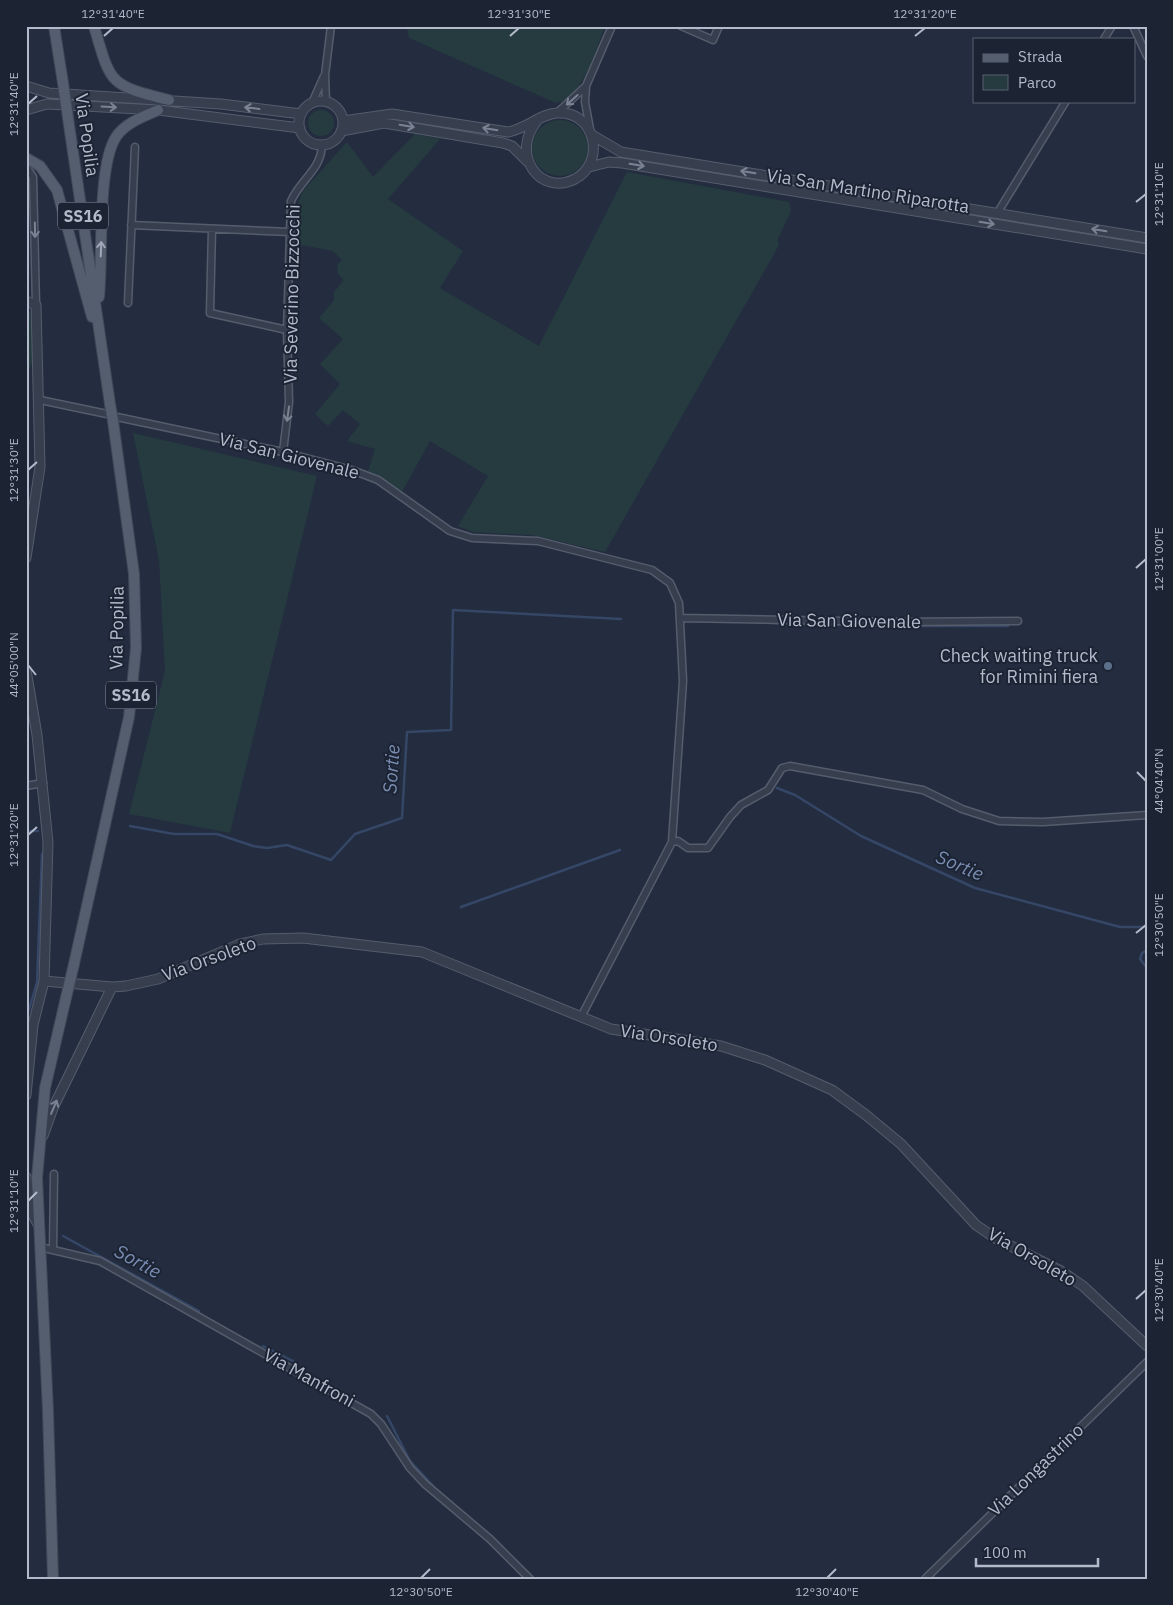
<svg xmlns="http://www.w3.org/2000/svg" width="1173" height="1605" font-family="'IBM Plex Sans',sans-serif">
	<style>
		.green { fill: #253b40 }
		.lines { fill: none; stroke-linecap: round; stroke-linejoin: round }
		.stream { stroke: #364667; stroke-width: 2.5 }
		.minor-casing { stroke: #555d6d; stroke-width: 9 }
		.tertiary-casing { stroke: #555d6d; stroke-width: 11 }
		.primary-casing { stroke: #404858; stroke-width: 12 }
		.minor { stroke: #373f4f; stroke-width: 6 }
		.tertiary { stroke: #373f4f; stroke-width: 9 }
		.primary { stroke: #555e6f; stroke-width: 10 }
		.primary-bridge-casing { stroke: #404858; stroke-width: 12; stroke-linecap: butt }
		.primary-bridge { stroke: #555e6f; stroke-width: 10 }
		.oneway { stroke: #7b8393 }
		.oneway2 { stroke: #a0a8b8 }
		.ticks { fill: none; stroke: #b3baca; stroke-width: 2 }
		.service-dot { fill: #5c6f8a; stroke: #1c2434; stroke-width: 2 }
		.labels { text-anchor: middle; stroke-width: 4; stroke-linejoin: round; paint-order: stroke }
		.shield { fill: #1c2434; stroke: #868d9d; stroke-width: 1 }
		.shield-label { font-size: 16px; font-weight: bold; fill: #b3baca }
		.street-label { font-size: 18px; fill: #b3baca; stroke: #1c2434 }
		.poi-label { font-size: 18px; fill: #b3baca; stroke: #1c2434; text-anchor: end }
		.water-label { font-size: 19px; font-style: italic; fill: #7a8db2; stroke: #1c2434 }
		.neatline { fill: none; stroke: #b3baca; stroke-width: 2 }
		.ticks-label { font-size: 12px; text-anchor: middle; fill: #b3baca }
	</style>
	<rect width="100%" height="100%" fill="#232d3f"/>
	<!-- green -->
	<path class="green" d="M409,26H598L604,29C595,52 582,99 556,103L409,38L407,28Z
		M308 123a13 13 0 1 1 26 0a13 13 0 1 1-26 0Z
		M532 148a28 28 0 1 1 56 0a28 28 0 1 1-56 0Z
		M415,134L440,139L388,199L463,251L440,288L539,346L627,172L789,202L791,211L778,239L779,245L605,552L532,535L473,532L458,526L488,476L430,441L402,492L368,471L375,449L347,441L360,424L343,410L328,426L315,414L340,384L320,364L343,339L319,318L334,300V292L344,280L338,274L337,265L342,260L333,251L296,244L298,203L303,191L347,142L373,177Z
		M26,311L30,312C34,327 39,361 27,371Z
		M133,433L317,476L230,833L129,814L165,671L159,560Z"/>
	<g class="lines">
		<!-- stream -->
		<path class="stream" d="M772,623L890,626
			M899,626H1008
			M777,788L795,795L861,836L975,888L1120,927H1147
			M130,826L174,834H217L253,846L267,848L287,845L331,860L355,834L402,818L407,732L451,730L453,610L621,619
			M26,831H38
			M461,907L620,850
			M1147,950L1142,953L1140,959L1147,968
			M28,1013L37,982L42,854
			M63,1236L199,1311
			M263,1346L295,1362
			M387,1416L410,1461L435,1488
			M919,1579V1578"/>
		<!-- minor casing -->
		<g class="minor-casing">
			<path id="minor" d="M681,26L713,40L719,26
				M1133,26L1147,56
				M1104,39L1112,26
				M586,86L585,102L590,129
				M326,102L325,75L331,26
				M312,103L324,76
				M557,113L586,86L612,26
				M26,166L33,177L36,305
				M998,212L1066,101
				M131,225L290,232
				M212,229L210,313L287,330
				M128,303L135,147
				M40,400L107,414
				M117,417L283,452L352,470L378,480L450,531L472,538L538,541L652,570L670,583L679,603L683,681L672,842L581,1017
				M283,452L289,402L287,330L291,201C301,179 321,170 322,145
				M681,618L896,622L1018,621
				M26,786L43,783
				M672,842L678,841L688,848H708L730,817L741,805L768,790L782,768L790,766L923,790L962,809L999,821L1043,822L1147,815
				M40,1247L100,1261L371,1414L381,1424L410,1468L425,1484L490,1539L530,1579
				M53,1250L54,1174
				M925,1579L1147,1362"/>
		</g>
		<!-- tertiary casing -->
		<g class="tertiary-casing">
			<path id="tertiary" d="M26,86L49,93L221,104L301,114
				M299 123a22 22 0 1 1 44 0a22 22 0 1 1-44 0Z
				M26,110L47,104L158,110L300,128
				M343,121L392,114L508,132C526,129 540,114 557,113C595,110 607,162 575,179C539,197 510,153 537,121
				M341,131L384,123L503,143L512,146L527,161
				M592,135L621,152L1147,238
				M589,167L609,162L622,163L1147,249
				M26,301L36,305L40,467L26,558
				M26,670L37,735L48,842L44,981L33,1025L26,1095
				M44,981L112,987L126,986L158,979L240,944L263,939L303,938L422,952L611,1029L721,1046L765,1060L832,1090L866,1115L901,1144L976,1225L995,1238L1061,1271L1083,1286L1147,1346
				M43,1136L53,1108L112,987
				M26,1177L33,1215L39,1226"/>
		</g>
		<!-- primary casing -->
		<g class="primary-casing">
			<path id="primary" d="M54,26L63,83
				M94,26C111,85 109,85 169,100
				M68,118L110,404
				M26,158L40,166L57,190L92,317
				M99,297C103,258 97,166 116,137C125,123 143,117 158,110
				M74,964L129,717L136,648L134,574L113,421
				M53,1579L48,1411L37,1178L45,1088L65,1002"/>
		</g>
		<!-- minor -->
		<use href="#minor" class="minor"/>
		<!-- tertiary -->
		<use href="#tertiary" class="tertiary"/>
		<!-- primary -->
		<use href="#primary" class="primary"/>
		<!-- primary-bridge casing -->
		<g class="primary-bridge-casing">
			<path id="primary-bridge" d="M63,83L68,118
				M110,404L113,421
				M65,1002L74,964"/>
		</g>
		<!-- primary-bridge -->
		<use href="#primary-bridge" class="primary-bridge"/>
	</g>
	<!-- one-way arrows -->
	<defs><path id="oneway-shaft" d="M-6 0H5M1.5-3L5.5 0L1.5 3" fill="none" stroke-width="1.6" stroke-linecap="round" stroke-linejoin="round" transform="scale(1.25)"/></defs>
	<g class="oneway">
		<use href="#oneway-shaft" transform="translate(572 100) rotate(138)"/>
		<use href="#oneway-shaft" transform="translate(109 107) rotate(3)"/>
		<use href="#oneway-shaft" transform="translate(252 108) rotate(-173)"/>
		<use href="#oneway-shaft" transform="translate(407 126) rotate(9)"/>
		<use href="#oneway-shaft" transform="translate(490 129) rotate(-171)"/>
		<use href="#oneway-shaft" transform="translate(637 165) rotate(9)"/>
		<use href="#oneway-shaft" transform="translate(748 172) rotate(-171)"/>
		<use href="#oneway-shaft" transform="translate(987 223) rotate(9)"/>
		<use href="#oneway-shaft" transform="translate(35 230) rotate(89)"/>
		<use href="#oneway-shaft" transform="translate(1099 230) rotate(-170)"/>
		<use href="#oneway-shaft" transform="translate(288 414) rotate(98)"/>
		<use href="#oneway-shaft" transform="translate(54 1107) rotate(-67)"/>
	</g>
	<use class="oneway2" href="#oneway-shaft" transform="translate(101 249) rotate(-88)"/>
	<!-- ticks -->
	<path class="ticks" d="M104,36L113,28M510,36L519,28M915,36L925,28M28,104L37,96M1136,202L1146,194M28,470L37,462M1136,568L1146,559M28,665L36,675M1137,772L1146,781M28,835L37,827M1136,933L1146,925M28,1201L37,1192M1136,1299L1146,1290M421,1578L430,1569M827,1578L836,1569"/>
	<!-- markers -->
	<circle class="service-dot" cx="1108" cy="666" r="5"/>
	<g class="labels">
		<!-- shield labels -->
		<g class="shield">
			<rect x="58" y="202.5" width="50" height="27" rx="4"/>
			<rect x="106" y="681.5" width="50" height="27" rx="4"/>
		</g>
		<g class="shield-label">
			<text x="83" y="222">SS16</text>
			<text x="131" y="701">SS16</text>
		</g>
		<!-- street labels -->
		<g class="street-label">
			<text transform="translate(87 135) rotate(82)" y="6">Via Popilia</text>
			<text transform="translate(868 191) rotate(9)" y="6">Via San Martino Riparotta</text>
			<text transform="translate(292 294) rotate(-89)" y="6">Via Severino Bizzocchi</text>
			<text transform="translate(289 456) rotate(14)" y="6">Via San Giovenale</text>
			<text transform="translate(849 621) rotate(1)" y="6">Via San Giovenale</text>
			<text transform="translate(117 628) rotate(-89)" y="6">Via Popilia</text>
			<text transform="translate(209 959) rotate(-20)" y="6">Via Orsoleto</text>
			<text transform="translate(669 1038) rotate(9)" y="6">Via Orsoleto</text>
			<text transform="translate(1032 1257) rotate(30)" y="6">Via Orsoleto</text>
			<text transform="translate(309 1378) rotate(29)" y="6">Via Manfroni</text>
			<text transform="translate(1036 1470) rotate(-44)" y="6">Via Longastrino</text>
		</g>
		<!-- poi labels -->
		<g class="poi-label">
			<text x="1098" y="662">Check waiting truck<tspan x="1098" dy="21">for Rimini fiera</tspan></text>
		</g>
		<!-- water labels -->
		<g class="water-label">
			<text transform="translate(391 769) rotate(-86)" y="7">Sortie</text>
			<text transform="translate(960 865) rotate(23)" y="7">Sortie</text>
			<text transform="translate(138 1261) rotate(29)" y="7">Sortie</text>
		</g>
	</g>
	<!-- border -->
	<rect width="1173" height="1605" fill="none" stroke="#1c2434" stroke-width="55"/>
	<!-- legend -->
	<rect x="973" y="38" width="162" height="65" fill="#1c2434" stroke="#586070"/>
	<rect x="983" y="54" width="25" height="8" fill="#555e6f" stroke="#586070"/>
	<text x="1018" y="62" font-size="15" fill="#b3baca">Strada</text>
	<rect x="983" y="75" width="25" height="15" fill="#253b40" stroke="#586070"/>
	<text x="1018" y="88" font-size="15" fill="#b3baca">Parco</text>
	<!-- scale -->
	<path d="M976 1558v8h122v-8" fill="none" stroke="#b3baca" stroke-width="2.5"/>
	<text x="983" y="1558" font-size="15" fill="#b3baca" stroke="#1c2434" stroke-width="4" paint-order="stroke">100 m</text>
	<rect x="28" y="28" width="1118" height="1550" class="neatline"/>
	<g class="ticks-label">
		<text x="113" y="18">12°31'40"E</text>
		<text x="519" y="18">12°31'30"E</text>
		<text x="925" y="18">12°31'20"E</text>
		<text transform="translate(14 104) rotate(-90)" y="4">12°31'40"E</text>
		<text transform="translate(1159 194) rotate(-90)" y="4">12°31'10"E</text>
		<text transform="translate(14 470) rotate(-90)" y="4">12°31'30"E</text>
		<text transform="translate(1159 559) rotate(-90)" y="4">12°31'00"E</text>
		<text transform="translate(14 665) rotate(-90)" y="4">44°05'00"N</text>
		<text transform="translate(1159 781) rotate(-90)" y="4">44°04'40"N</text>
		<text transform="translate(14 835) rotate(-90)" y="4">12°31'20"E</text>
		<text transform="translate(1159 925) rotate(-90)" y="4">12°30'50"E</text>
		<text transform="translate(14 1201) rotate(-90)" y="4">12°31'10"E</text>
		<text transform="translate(1159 1290) rotate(-90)" y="4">12°30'40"E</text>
		<text x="421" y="1596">12°30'50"E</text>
		<text x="827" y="1596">12°30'40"E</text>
	</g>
</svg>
